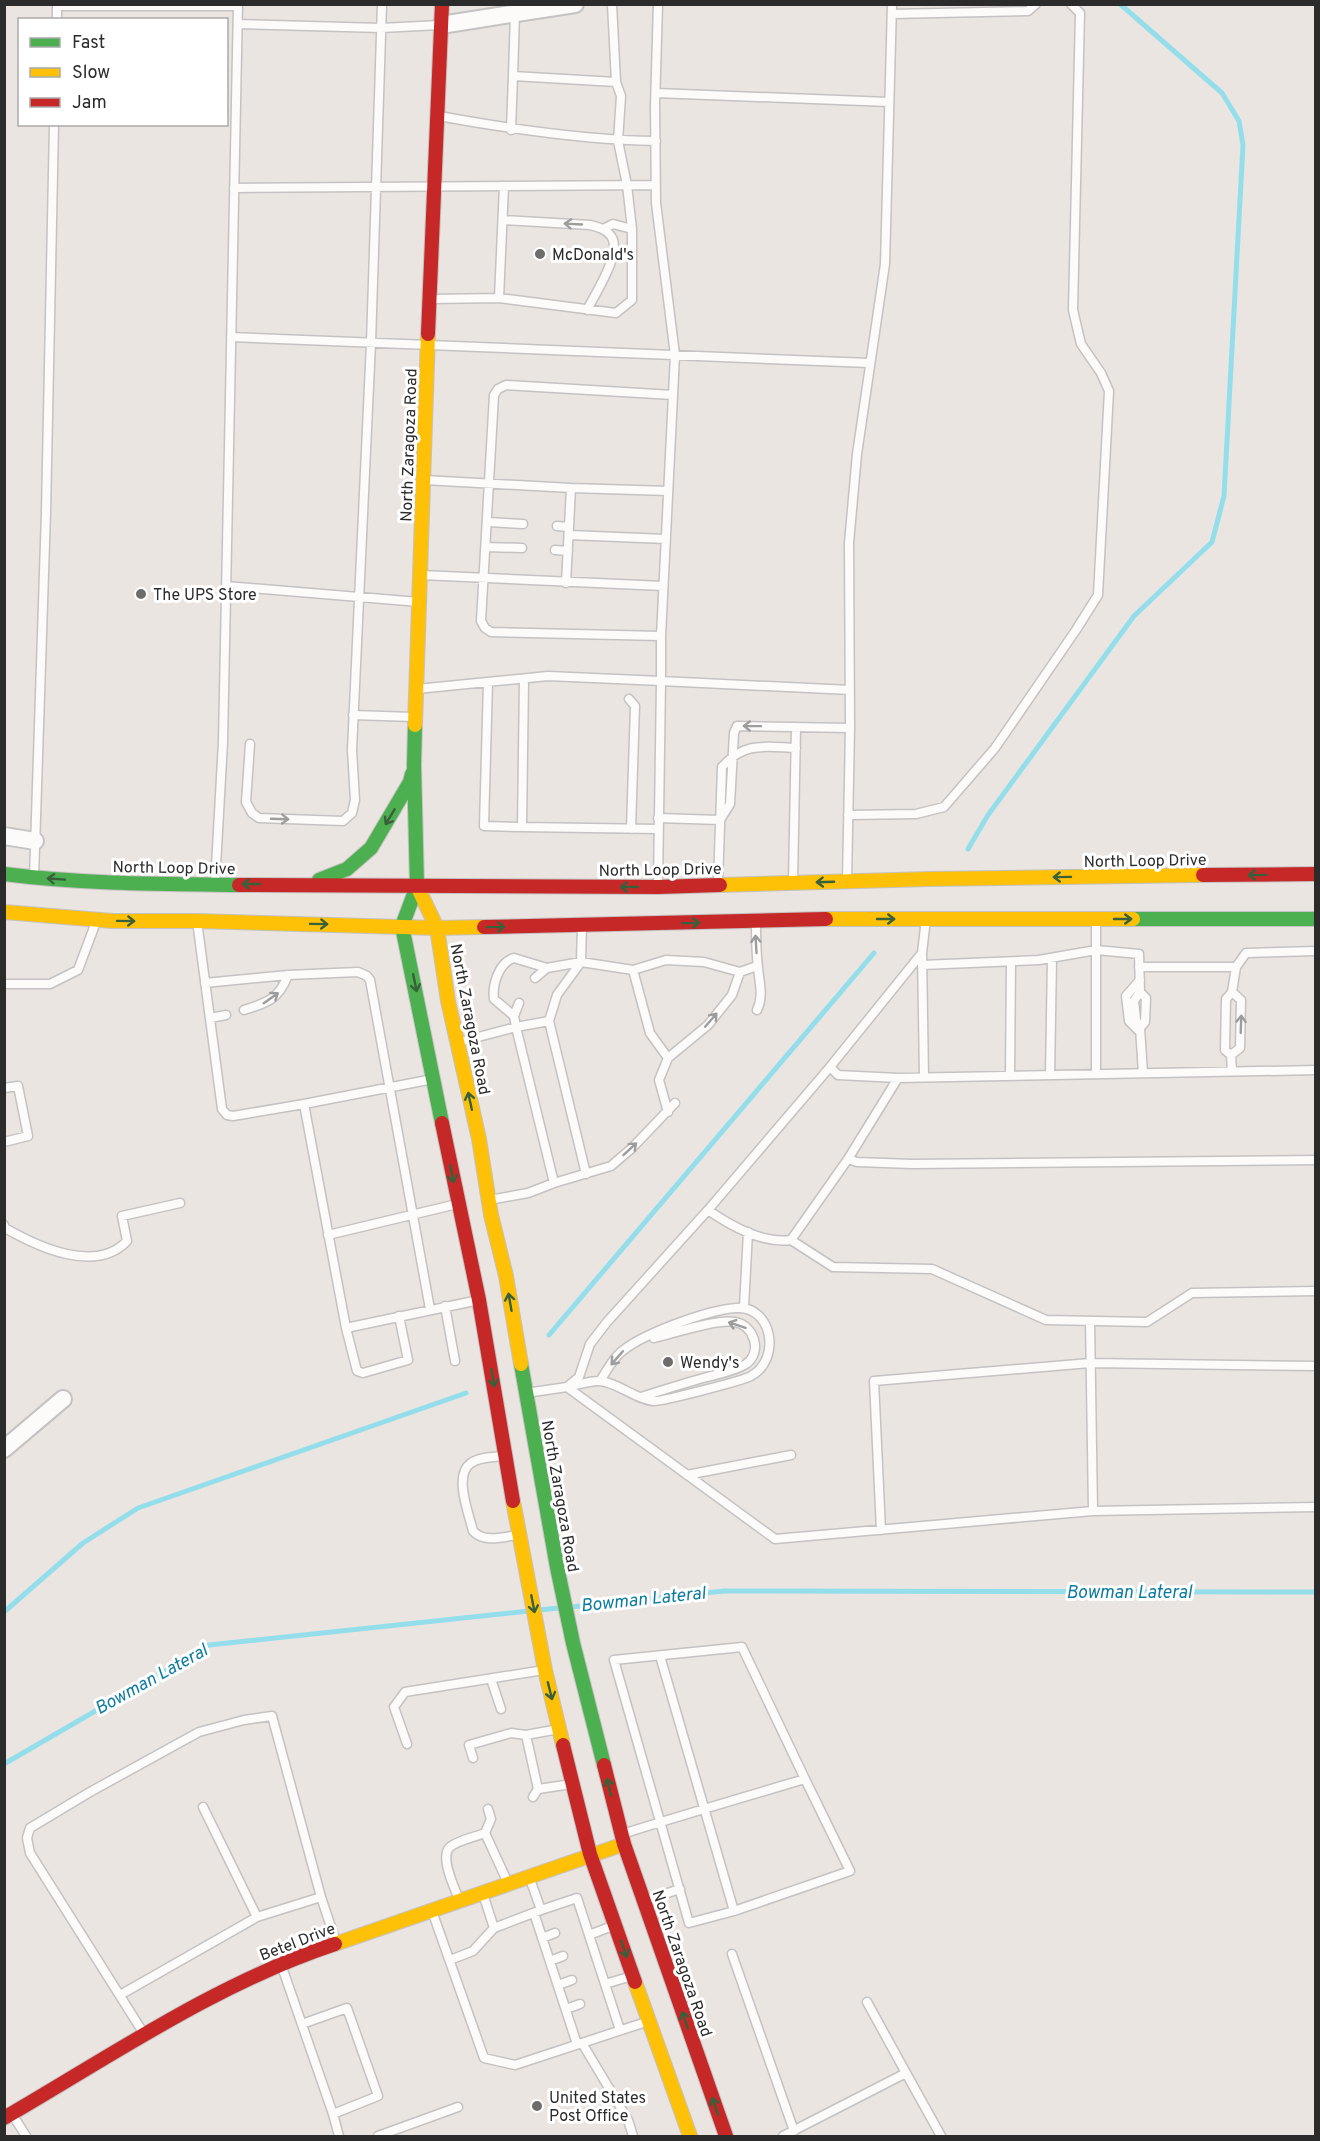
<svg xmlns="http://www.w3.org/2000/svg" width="1320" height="2141" font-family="Overpass,sans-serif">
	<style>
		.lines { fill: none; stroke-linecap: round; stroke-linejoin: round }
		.stream { stroke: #94deec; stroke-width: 5 }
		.lane-casing { stroke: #c4c2c2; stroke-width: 11 }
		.street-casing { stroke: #c4c2c2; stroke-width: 20 }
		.fast-casing { stroke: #c4c2c2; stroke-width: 16 }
		.slow-casing { stroke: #c4c2c2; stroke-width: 16 }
		.jam-casing { stroke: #c4c2c2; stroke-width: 16 }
		.lane { stroke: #fcfbfa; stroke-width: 8 }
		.street { stroke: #fcfbfa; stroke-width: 16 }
		.fast { stroke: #4caf50; stroke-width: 14 }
		.slow { stroke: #ffc107; stroke-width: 14 }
		.jam { stroke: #c62828; stroke-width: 14 }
		.oneway { stroke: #9e9d9d }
		.oneway2 { stroke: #38603a }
		.poi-dot { fill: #6e6c6a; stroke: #fff; stroke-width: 2 }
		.labels { text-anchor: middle; stroke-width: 6; stroke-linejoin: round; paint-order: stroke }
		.poi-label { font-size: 16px; fill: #2b2b2b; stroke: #fff; text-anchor: start }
		.street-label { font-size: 16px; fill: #2b2b2b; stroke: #fff }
		.water-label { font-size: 18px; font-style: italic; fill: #0b7ba0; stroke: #fff }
	</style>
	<rect width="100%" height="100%" fill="#eae5e0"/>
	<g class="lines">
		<!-- stream -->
		<path class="stream" d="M968,849L988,815L1134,616L1212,542L1224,496L1243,145L1239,121L1222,93L1120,4
			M549,1335L874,953
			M571,1607L724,1591L1316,1592
			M538,1610L559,1608
			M4,1612L83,1543L138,1508L466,1393
			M4,1764L209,1645L529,1611"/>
		<!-- lane casing -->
		<g class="lane-casing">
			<path id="lane" d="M658,4L655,106L656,203L675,355L661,636V681L850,690
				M892,14L1028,11L1036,4
				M57,20V6H238
				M238,24L381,28L440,25
				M513,76L515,13
				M656,93L889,102
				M439,116C510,129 583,140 656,141
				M511,130L513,76L616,82
				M234,188L656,185
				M503,220L590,225C598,227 606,229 611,236C623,252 595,294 587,310
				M603,229L613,224L632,229
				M499,298L616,313L632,300V229L627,185L618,141L621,96L616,82L612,4
				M432,299L499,298L504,186
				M231,337L869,363
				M424,480L571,488L668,491
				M488,522L523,524
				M557,526L569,527
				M569,535L666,539
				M486,547L522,548
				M555,550L568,551
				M421,575L663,586
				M566,583L571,488
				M226,586L419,602
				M661,636L491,632L485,628L481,621L494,395L498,389L506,385L673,395
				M524,679L522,827L658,829
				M488,682L484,826L522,827
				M417,689L548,676L661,681L658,885
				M629,699L635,706L631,829
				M353,715L413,717
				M250,744L246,802L252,813L259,818L343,821L352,813L355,800L352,750L371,343L382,4
				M848,815L916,814L944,807L995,748L1076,630L1098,595L1109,391L1101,373L1081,344L1073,310L1080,13L1071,4
				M658,818L720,820
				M720,820L730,804L734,733L737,726L850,728
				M34,878L46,512L54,124
				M847,881L850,728L849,543L857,454L885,264L892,4
				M793,882L796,727
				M718,883L722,767C745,741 765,747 796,748
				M215,884L223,742L238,4
				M197,921L222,1109L227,1115L233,1116L304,1104L346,1328L479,1300
				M756,922C756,937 756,952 758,967C759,982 764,996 757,1010
				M922,953L830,1067L838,1075L898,1078L1316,1070
				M922,965L1039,960L1096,950L1139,954L1140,992L1134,1001L1136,1020L1140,1028L1143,1073
				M1139,967H1236L1246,953L1316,951
				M633,970L666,960L704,962L740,972L757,966
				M535,978L547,968L581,962L633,970L650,1033L668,1058
				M205,983L288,975L358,972L367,976L370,980L430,1309
				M4,984H50L78,970L96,922
				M244,1010C267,1003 279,999 288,975
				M514,1016L494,999C492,985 499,962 514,958L547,968
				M210,1018L226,1015
				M549,1021L586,1174
				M1140,1028L1145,1022L1146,998L1140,992
				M1138,1030L1129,1021L1126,996L1140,980
				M459,1042L516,1027L549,1021L557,995L581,962L582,925
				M1231,1055L1240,1048L1241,1000L1232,992
				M830,1067L708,1210C731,1226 762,1244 791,1240L848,1159
				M1232,1071L1231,1055L1225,1050L1226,999L1232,992L1236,967
				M1096,1074V922
				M1050,1075L1052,958
				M1010,1076L1011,962
				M924,1077L922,953L926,919
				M898,1078L848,1159L857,1162L912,1164L1316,1160
				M4,1088L18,1086L28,1136L4,1142
				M304,1104L433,1079
				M668,1112L659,1080L668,1058L708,1025L732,995L740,972
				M554,1183L611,1166L632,1148L675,1103
				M489,1200L528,1193L554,1183L516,1027L514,1016L519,1003
				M4,1225L5,1228C38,1247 96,1274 127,1241L122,1216L180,1203
				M328,1235L457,1204
				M791,1240L833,1267L932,1269L1046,1320L1147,1322L1192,1293L1316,1291
				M445,1306L455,1361
				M744,1307L748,1232
				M1090,1321L1093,1511
				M346,1328L357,1371L363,1373L408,1360L399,1316
				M567,1387L775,1539L1093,1511L1316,1507
				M567,1387C577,1385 589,1381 598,1381C616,1381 636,1400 654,1401C660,1402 745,1380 751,1376C782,1359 772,1305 736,1308C708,1310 637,1335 618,1355C611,1362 606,1372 600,1381
				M526,1393L567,1387L579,1377L590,1344L607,1322L708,1210
				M641,1397C663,1390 685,1383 707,1377C719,1374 735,1371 746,1364C763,1352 754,1325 735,1322C716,1319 675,1333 654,1338
				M503,1456C493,1457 479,1457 471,1463C453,1475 469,1514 473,1531C484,1543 503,1537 517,1535
				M687,1475L791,1455
				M881,1530L874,1381L1090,1363L1316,1366
				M491,1679L501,1709
				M559,1729L526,1735L538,1789L572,1784
				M407,1744L394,1707L405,1692L544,1670
				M473,1758L469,1745L511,1733L526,1735
				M533,1797L538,1789
				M203,1807L257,1917
				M485,1833L491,1819L488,1809
				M622,1834C683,1815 744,1797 805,1779L742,1647L614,1660L689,1923L734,1911L660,1656
				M483,1894L494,1928
				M459,1900C455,1888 439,1857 450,1847C458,1840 475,1837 485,1833L508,1883
				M646,1900L680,1889
				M541,1910L577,1898L589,1935
				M432,1911L484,2058L515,2065L649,2021
				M734,1911L850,1871L805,1779
				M534,1913L577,2044
				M615,1925L589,1935L620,2030
				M542,1938L555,1933
				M732,1954L794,2131
				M450,1960L473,1951L494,1928L541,1910L530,1879
				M550,1961L563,1956
				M282,1967L333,2114L339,2136
				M605,1984L632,1976
				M558,1985L572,1980
				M120,1995L257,1917L321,1897
				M867,2002L906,2073
				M566,2009L580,2004
				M302,2024L347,2008L378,2096L333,2114
				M144,2034L30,1853L27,1838L30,1828L90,1792L199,1732L244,1720L272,1716L321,1897L336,1942
				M582,2043L628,2120L633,2136
				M12,2114L26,2136
				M378,2136L458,2107
				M783,2136L906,2073L941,2136"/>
		</g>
		<!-- street casing -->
		<g class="street-casing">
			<path id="street" d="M441,25L575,4
				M4,836L35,841
				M4,1449L63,1399"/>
		</g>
		<!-- fast casing -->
		<g class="fast-casing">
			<path id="fast" d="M415,725L414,765L417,886L402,926L442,1123
				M4,874C82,884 160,884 239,885
				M319,880L347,869L371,848L410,782L412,774
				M1133,919H1316
				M521,1364L557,1567L573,1643L604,1765"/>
		</g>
		<!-- slow casing -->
		<g class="slow-casing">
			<path id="slow" d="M415,725L428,334
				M720,885L929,879L1203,875
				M417,886L437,928L448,1001L479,1139L491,1215L506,1276L521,1364
				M4,912L113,921H197L437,928L484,927
				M826,919H1133
				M513,1501L545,1670L563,1745
				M335,1944L624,1844
				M635,1982L690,2136"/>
		</g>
		<!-- jam casing -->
		<g class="jam-casing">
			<path id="jam" d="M428,334L442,4
				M1203,875L1316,874
				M239,885L658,887L720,885
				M484,927L826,919
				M442,1123L479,1300L513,1501
				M563,1745L590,1854L635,1982
				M604,1765L624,1844L726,2136
				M4,2118C111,2056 217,1983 335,1944"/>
		</g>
		<!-- lane -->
		<use href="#lane" class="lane"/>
		<!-- street -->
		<use href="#street" class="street"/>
		<!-- fast -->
		<use href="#fast" class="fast"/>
		<!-- slow -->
		<use href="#slow" class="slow"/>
		<!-- jam -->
		<use href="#jam" class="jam"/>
	</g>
	<!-- one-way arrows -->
	<defs><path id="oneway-shaft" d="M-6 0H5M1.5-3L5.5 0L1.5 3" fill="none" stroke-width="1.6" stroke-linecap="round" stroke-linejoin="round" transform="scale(1.5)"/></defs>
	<g class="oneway">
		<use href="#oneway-shaft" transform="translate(573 224) rotate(-177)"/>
		<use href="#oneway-shaft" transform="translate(752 726) rotate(-179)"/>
		<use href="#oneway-shaft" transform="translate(280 819) rotate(2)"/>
		<use href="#oneway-shaft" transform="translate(756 944) rotate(-93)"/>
		<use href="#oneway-shaft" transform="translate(271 998) rotate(-35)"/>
		<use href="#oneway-shaft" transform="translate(711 1020) rotate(-49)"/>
		<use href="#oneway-shaft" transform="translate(1241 1024) rotate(-88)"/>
		<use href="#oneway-shaft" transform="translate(630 1149) rotate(-43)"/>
		<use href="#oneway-shaft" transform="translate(737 1325) rotate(-162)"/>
		<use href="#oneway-shaft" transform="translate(617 1358) rotate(131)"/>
	</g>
	<g class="oneway2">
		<use href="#oneway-shaft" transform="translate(390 817) rotate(121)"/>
		<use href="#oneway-shaft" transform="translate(1257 875) rotate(179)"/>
		<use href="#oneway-shaft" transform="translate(1062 877) rotate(179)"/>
		<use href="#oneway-shaft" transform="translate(56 879) rotate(-176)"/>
		<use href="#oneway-shaft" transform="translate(825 882) rotate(178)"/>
		<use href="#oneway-shaft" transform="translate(251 884) rotate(-180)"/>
		<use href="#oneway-shaft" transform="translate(629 887) rotate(-180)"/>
		<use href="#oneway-shaft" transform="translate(886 919)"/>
		<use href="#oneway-shaft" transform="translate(1123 919)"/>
		<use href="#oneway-shaft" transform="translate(126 921) rotate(1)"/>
		<use href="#oneway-shaft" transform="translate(691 923) rotate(-1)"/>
		<use href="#oneway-shaft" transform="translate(319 924) rotate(1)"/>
		<use href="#oneway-shaft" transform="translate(496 927) rotate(-1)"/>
		<use href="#oneway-shaft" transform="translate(415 983) rotate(78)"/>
		<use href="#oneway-shaft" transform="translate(470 1101) rotate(-102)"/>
		<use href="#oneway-shaft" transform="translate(452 1174) rotate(79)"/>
		<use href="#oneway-shaft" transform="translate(510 1302) rotate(-100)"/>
		<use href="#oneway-shaft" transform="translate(493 1378) rotate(80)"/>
		<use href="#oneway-shaft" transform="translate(533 1604) rotate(79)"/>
		<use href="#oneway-shaft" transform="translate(550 1691) rotate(76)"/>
		<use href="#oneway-shaft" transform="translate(609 1787) rotate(-104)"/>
		<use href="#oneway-shaft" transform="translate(624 1949) rotate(71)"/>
		<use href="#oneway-shaft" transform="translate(685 2020) rotate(-109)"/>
		<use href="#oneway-shaft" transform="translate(715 2106) rotate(-109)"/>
	</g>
	<!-- markers -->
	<g class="poi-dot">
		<circle cx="540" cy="254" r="6"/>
		<circle cx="141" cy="594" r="6"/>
		<circle cx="668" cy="1362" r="6"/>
		<circle cx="537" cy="2106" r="6"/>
	</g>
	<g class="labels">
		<!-- poi labels -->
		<g class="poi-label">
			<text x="552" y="260">McDonald's</text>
			<text x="153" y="600">The UPS Store</text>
			<text x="680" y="1368">Wendy's</text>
			<text x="549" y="2103">United States<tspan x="549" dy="18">Post Office</tspan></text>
		</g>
		<!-- street labels -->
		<g class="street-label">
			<text transform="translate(408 445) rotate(-88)" y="6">North Zaragoza Road</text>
			<text transform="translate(1145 860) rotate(-1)" y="6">North Loop Drive</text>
			<text transform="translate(174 867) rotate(1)" y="6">North Loop Drive</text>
			<text transform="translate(660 869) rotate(-1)" y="6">North Loop Drive</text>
			<text transform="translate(471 1019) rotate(79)" y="6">North Zaragoza Road</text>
			<text transform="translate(561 1496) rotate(80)" y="6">North Zaragoza Road</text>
			<text transform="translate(297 1941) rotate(-21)" y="6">Betel Drive</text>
			<text transform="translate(683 1963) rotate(71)" y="6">North Zaragoza Road</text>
		</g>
		<!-- water labels -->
		<g class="water-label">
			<text x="1129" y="1598">Bowman Lateral</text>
			<text transform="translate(643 1599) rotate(-6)" y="6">Bowman Lateral</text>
			<text transform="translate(151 1679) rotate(-29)" y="6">Bowman Lateral</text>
		</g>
	</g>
	<!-- border -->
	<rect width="1320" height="2141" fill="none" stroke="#2b2b2b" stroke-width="12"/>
	<!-- legend -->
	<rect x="18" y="18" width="210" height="108" fill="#ffffff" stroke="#aaaaaa" stroke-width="1.5"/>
	<rect x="30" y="38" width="30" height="9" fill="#4caf50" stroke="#aaaaaa" stroke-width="1.5"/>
	<text x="72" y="48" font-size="18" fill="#2b2b2b">Fast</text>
	<rect x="30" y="68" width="30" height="9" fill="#ffc107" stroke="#aaaaaa" stroke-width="1.5"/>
	<text x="72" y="78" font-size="18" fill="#2b2b2b">Slow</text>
	<rect x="30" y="98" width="30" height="9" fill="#c62828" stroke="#aaaaaa" stroke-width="1.5"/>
	<text x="72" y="108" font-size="18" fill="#2b2b2b">Jam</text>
</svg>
